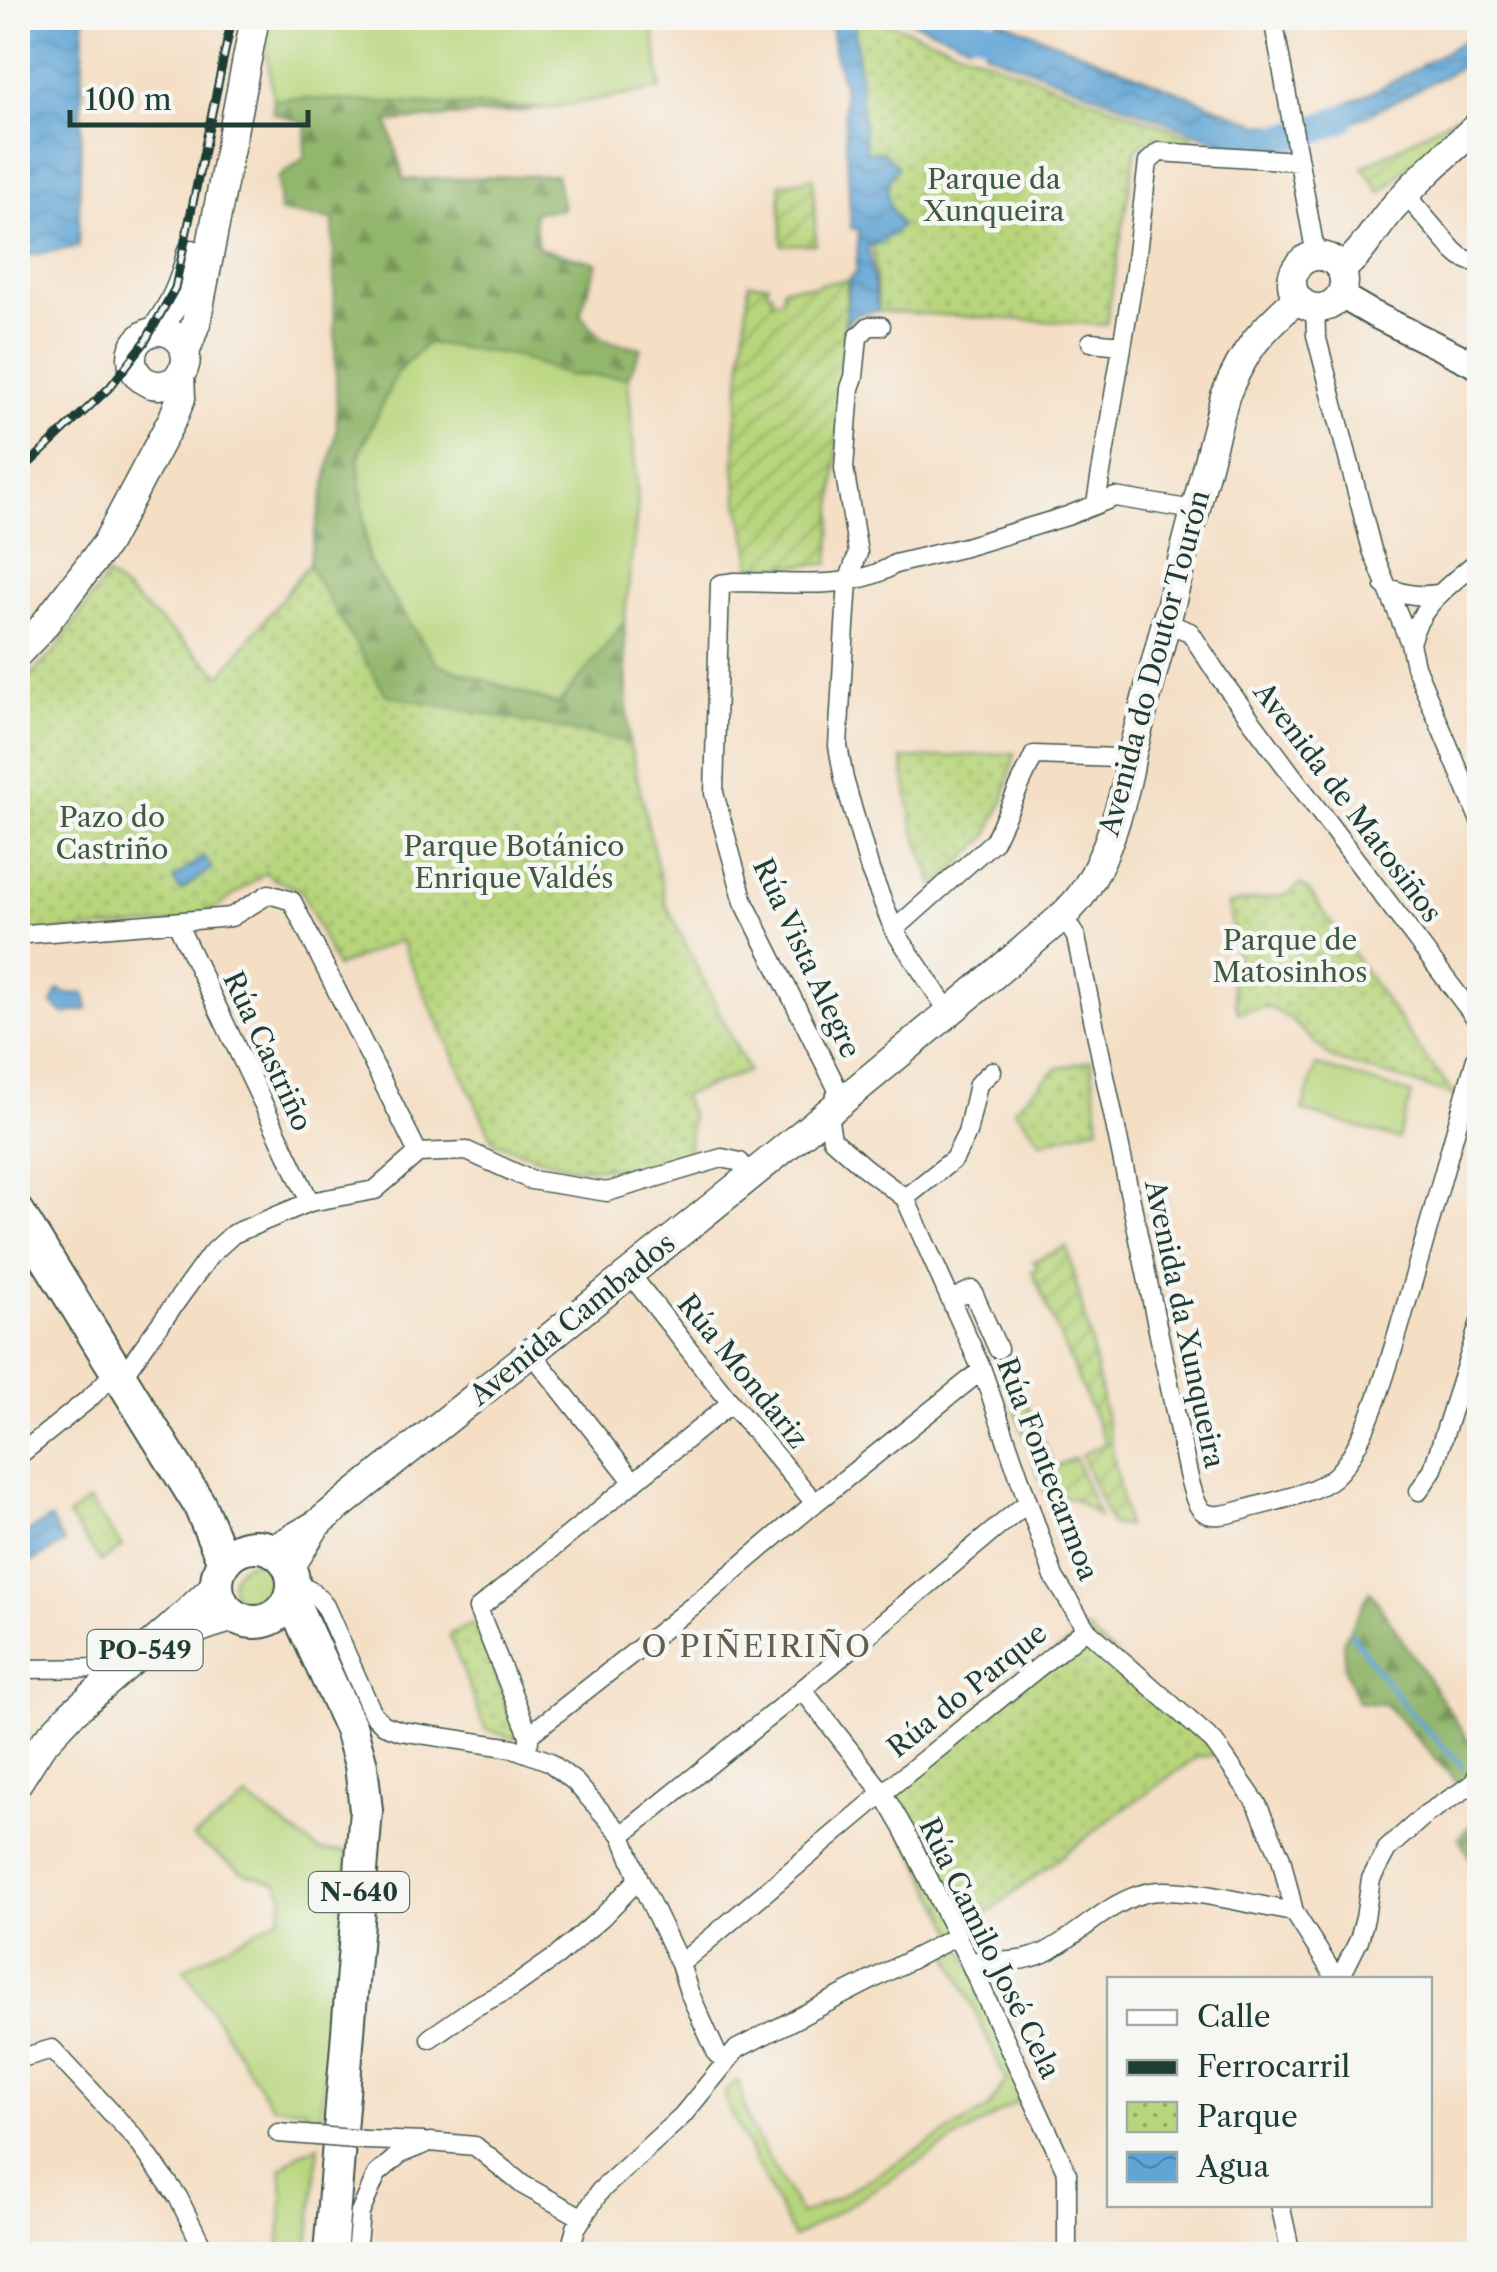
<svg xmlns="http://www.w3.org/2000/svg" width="1497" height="2272" font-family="'Libre Caslon Text',serif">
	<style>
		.grass { fill: #b8d57c; stroke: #6c8958; stroke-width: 2.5 }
		.forest { fill: url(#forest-firs); stroke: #587a50; stroke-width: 2.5 }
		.park { fill: url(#park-dots); stroke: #6c8958; stroke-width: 2.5 }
		.garden { fill: url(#garden-furrows); stroke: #6c8958; stroke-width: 2.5 }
		.water { fill: url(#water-waves); stroke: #407185; stroke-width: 2.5 }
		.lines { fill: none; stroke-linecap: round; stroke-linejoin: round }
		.stream { stroke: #60a5d6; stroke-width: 5 }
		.river { stroke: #60a5d6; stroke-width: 28 }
		.street-casing { stroke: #3f554a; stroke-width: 21 }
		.secondary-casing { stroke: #3f554a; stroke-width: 29 }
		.primary-casing { stroke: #3f554a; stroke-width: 31 }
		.highway-casing { stroke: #3f554a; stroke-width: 36 }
		.street { stroke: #fff; stroke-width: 18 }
		.secondary { stroke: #fff; stroke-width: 25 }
		.primary { stroke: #fff; stroke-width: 28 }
		.highway { stroke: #fff; stroke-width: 32 }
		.rail-casing { stroke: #1f3d34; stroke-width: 9 }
		.rail { stroke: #f6f6f2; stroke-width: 5; stroke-dasharray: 15; stroke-linecap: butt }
		.street-bridge-casing { stroke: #3f554a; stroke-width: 21; stroke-linecap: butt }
		.street-bridge { stroke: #fff; stroke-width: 18 }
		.labels { text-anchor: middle; stroke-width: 9; stroke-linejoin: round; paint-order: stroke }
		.shield { fill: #f6f6f2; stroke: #60746d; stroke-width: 2.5 }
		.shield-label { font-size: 25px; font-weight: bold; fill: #1f3d34 }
		.park-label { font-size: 28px; fill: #3e5b42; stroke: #f6f6f2 }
		.street-label { font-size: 28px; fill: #1f3d34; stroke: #f6f6f2 }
		.neighbourhood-label { font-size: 30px; letter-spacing: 2.5px; fill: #635f4c; stroke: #f6f6f2 }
	</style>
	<defs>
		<pattern id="forest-firs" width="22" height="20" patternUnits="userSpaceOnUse" patternTransform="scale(2.5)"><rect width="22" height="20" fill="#92b66c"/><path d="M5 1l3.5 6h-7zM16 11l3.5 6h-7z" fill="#77955a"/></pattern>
		<pattern id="park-dots" width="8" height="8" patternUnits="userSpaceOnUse" patternTransform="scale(2.5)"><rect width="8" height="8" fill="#b8d57c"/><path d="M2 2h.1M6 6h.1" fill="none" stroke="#95ae66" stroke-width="1.8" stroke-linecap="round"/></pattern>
		<pattern id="garden-furrows" width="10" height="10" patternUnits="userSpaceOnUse" patternTransform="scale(2.5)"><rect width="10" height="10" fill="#b8d57c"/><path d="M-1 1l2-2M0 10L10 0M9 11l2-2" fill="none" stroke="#95ae66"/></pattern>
		<pattern id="water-waves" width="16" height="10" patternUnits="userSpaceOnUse" patternTransform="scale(2.5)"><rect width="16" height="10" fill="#60a5d6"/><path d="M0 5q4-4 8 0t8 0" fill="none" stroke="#4f88ae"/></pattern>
	</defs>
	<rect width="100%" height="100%" fill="#f6f6f2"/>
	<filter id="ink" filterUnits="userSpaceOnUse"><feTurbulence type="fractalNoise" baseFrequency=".01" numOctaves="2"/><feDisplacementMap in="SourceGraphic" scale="20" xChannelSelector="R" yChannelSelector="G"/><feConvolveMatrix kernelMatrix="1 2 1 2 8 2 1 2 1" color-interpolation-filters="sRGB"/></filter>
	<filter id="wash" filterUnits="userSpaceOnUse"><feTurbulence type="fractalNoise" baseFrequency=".0048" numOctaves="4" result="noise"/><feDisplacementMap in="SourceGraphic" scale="40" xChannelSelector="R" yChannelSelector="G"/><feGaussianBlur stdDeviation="2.25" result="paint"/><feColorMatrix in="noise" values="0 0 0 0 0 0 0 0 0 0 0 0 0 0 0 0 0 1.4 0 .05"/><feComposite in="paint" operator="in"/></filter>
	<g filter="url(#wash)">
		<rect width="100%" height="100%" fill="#f4dec4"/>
		<!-- grass -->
		<path class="grass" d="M266,18H709L653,26L661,89L542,109L388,122L273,100L264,26Z
			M427,343L514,355L568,375L628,377L638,502L624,623L558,705L437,664L368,561L358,457L397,372Z
			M1316,1065L1412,1094L1398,1139L1302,1111Z
			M89,1501L122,1547L101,1562L68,1516Z
			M232 1585a23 23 0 1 1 46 0a23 23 0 1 1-46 0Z
			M247,1798L320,1851H349L319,2126L303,2108L272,2106L184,1969L280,1917L283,1895L277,1883L242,1872L193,1838Z
			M957,1936L1030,2094L794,2238L726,2103L724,2094L732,2084L738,2081L749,2124L801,2215L837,2198L989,2108L1006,2080L950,1956L953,1954Z
			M319,2146L308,2254H279L283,2195L281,2169L300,2153Z"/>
		<!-- forest -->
		<path class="forest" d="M287,98L542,109L388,122L404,180L556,175L563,209L533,212L538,248L597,263L580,314L603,340L641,348L628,377L568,375L514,355L427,343L397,372L358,457L368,561L437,664L558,705L624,623L629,742L386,695L308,565L337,430L333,220L280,212L278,178L304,158L307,124L273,113V100Z
			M1370,1591L1469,1741L1479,1751V1813L1464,1790L1385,1704L1358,1702L1345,1669L1343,1642Z
			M1479,1815V1874L1459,1838Z
			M1479,2133V2220L1475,2211L1476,2195L1467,2171Z"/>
		<!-- park -->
		<path class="park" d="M854,18H876L1193,137L1191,145L1146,141L1136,149L1106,325L878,311Z
			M308,565L386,695L629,742L666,904L748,1071L682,1096L691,1115L688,1168H570L494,1142L400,940L336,967L302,891L271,878L266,872L216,908L177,923L27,934L24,921L18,916V687L55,651L107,575L221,675Z
			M1015,753L1004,799L987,837L935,887L913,826L902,759Z
			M1300,884L1309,891L1425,1057L1456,1096L1332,1059L1290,1019L1268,1007L1238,1012L1230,978L1240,974L1228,904L1287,895Z
			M1091,1060L1099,1126L1042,1142L1014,1108L1056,1069Z
			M476,1623L519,1737L512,1738L485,1729L449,1634Z
			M1086,1629L1222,1754L1197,1757L1113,1817L957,1936L883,1793Z"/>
		<!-- garden -->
		<path class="garden" d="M1456,116L1459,118L1381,193L1363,167Z
			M813,178L816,244L782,245L780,184Z
			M847,280L846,333L829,564L750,567V549L738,500L735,466L736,427L749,283L768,284L767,292L772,293V300L782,299L783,287L819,286V284Z
			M1067,1247L1091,1343L1127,1526L1111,1525L1081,1455L1105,1443L1032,1271L1038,1268L1033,1261Z
			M1026,1402L1054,1467L1075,1458L1099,1516L1074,1499L1046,1494L1015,1409Z"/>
		<!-- water -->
		<path class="water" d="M18,18H84L78,247L18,257Z
			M834,18H854L866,151L883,152L898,167C880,186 888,207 901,226L881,243L868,246L878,311L858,313L845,324L850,278L856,273L859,230L851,228L843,85L835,57L831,25Z
			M903,18H981L969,44Z
			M998,19L1261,125L1272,124L1278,152L1239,150L984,51Z
			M1479,32V58L1311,144L1307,118C1368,100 1424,63 1479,32Z
			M203,856L212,868L181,891L173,880Z
			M58,990H61L63,993L85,994L88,1009L64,1014L52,1004Z
			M50,1519L64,1543L23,1567L18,1566V1538Z"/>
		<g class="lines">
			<!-- stream -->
			<path class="stream" d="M1351,1633L1406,1708L1462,1766"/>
			<!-- river -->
			<path class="river" d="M943,18L1005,40L1024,50
				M1238,141C1273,141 1310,135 1341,119"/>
		</g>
	</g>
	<g filter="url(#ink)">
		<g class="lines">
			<!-- street casing -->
			<g class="street-casing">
				<path id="street" d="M1273,18L1316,256
					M1405,194L1454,251L1461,257L1480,265
					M1315,308L1316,335L1372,550L1410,643L1415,666L1480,821
					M881,326H869L858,337L854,377L850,388L844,468L858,553L848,582L845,626L838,746L844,779L870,870L894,930L949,1012
					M1091,342L1122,345
					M1469,362L1480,340
					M1096,503L1135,269L1148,162L1159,152L1298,161
					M1194,510L1115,497L1067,516L965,547L895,564C853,592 784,582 735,582L720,584L714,793L744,902L838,1090L828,1115L832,1139L865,1168L905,1198L982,1370L1054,1577L1086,1629L1214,1742L1257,1804L1281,1858L1294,1912L1337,1980
					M1385,586C1404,595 1418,597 1438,594
					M1166,623L1190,632L1220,678L1309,798L1480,1024
					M1410,643C1420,604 1451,584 1480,559
					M1063,916L1076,937L1188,1474C1198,1512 1199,1523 1243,1510C1269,1502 1315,1494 1335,1476C1368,1445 1392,1352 1405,1308C1431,1221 1454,1133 1480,1045
					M177,923L310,1202
					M894,930L994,841L1034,755L1118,758L1132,753
					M18,938L27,934L231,917L269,894L292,901L418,1153
					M905,1198L954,1159L967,1133L978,1084L992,1071
					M630,1274L731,1403L815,1503
					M951,1300L972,1290L998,1349
					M531,1352L633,1481
					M121,1378L210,1255L233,1234L310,1202L375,1190L418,1153L467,1151L531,1180L607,1192L722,1158L740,1162L749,1175
					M18,1456L90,1398L116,1371
					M1419,1491L1433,1469L1480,1322
					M294,1587C310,1586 316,1595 325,1606L373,1714L384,1725L401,1731L513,1748L548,1761L575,1782L622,1835L639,1879L680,1964L689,1992L717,2054L725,2061
					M18,1669L124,1668
					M802,1689L883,1793L905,1831L969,1961L1067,2173V2254
					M529,1735L699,1601L815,1503L982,1370
					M529,1742V1735L478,1609L731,1403
					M622,1835L787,1702L1028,1502
					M969,1961C995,1961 1020,1964 1044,1953C1081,1935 1109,1900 1150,1892C1183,1886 1258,1906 1294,1912
					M680,1964L883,1793L1086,1629
					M1339,1980L1359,1940L1365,1918L1371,1879L1387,1849L1426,1814L1473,1784L1480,1769
					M430,2038L473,2008L513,1987L557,1956L602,1917L639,1879
					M18,2059L52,2049L136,2139L178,2197L202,2246
					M278,2133L317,2136
					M365,2140L424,2142
					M1280,2204L1291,2254
					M356,2254L360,2213L377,2174L400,2154L430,2142L475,2146L523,2185L583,2218
					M569,2254L576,2228L600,2191L682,2116L737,2049L957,1936"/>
			</g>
			<!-- secondary casing -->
			<g class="secondary-casing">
				<path id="secondary" d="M1340,295L1373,314L1480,367"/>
			</g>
			<!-- primary casing -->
			<g class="primary-casing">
				<path id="primary" d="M1292 282a26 26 0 1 1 52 0a26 26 0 1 1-52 0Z
					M1341,269C1363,253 1375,228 1393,208C1419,178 1450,151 1480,124
					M156,331C174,306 184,284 191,254
					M132 358a27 27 0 1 1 54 0a27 27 0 1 1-54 0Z
					M185,353L196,323L255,18
					M18,653L41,629L106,544L173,418L181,398L180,374
					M272,1550L317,1524C567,1323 819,1125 1063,916C1070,908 1079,900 1084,891C1107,858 1126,793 1132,753L1225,396C1245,348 1260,332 1298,298
					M290,1568L315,1527
					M169,1647C189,1630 209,1624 235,1617
					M18,1782L41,1746L71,1714L174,1625L217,1584"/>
			</g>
			<!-- highway casing -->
			<g class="highway-casing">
				<path id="highway" d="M18,1212L199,1504L224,1562
					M217 1584a38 38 0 1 1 76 0a38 38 0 1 1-76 0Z
					M291,1598L351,1729L361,1765L366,1810L330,2254"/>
			</g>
			<!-- street -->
			<use href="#street" class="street"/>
			<!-- secondary -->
			<use href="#secondary" class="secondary"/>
			<!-- primary -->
			<use href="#primary" class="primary"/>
			<!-- highway -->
			<use href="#highway" class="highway"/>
			<!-- rail casing -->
			<g class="rail-casing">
				<path id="rail" d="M18,474L110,387L145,342L175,288L232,18"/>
			</g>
			<!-- rail -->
			<use href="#rail" class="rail"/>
			<!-- street-bridge casing -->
			<g class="street-bridge-casing">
				<path id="street-bridge" d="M317,2136L365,2140"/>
			</g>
			<!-- street-bridge -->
			<use href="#street-bridge" class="street-bridge"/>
		</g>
	</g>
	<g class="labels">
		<!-- shield labels -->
		<g class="shield">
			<rect x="87.5" y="1630" width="115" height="40" rx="8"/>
			<rect x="309" y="1872" width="100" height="40" rx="8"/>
		</g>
		<g class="shield-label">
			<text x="145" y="1659">PO-549</text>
			<text x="359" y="1901">N-640</text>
		</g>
		<!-- park labels -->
		<g class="park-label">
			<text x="994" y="189">Parque da<tspan x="994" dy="32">Xunqueira</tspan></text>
			<text x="112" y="827">Pazo do<tspan x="112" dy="32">Castriño</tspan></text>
			<text x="514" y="856">Parque Botánico<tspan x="514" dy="32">Enrique Valdés</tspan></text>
			<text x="1290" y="950">Parque de<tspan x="1290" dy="32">Matosinhos</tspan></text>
		</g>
		<!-- street labels -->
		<g class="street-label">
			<text transform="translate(1154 663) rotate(-75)" y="10">Avenida do Doutor Tourón</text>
			<text transform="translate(1348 802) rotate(53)" y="10">Avenida de Matosiños</text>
			<text transform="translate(807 958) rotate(65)" y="10">Rúa Vista Alegre</text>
			<text transform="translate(268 1051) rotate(65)" y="10">Rúa Castriño</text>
			<text transform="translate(572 1319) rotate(-39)" y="10">Avenida Cambados</text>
			<text transform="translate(1185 1324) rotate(78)" y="10">Avenida da Xunqueira</text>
			<text transform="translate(743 1371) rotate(51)" y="10">Rúa Mondariz</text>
			<text transform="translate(1048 1469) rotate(69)" y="10">Rúa Fontecarmoa</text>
			<text transform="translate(967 1690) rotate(-39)" y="10">Rúa do Parque</text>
			<text transform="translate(990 1948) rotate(64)" y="10">Rúa Camilo José Cela</text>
		</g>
		<!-- neighbourhood labels -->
		<g class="neighbourhood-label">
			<text x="757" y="1657">O PIÑEIRIÑO</text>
		</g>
	</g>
	<!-- margin -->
	<rect width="1497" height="2272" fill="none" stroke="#f6f6f2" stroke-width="60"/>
	<!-- legend -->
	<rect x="1107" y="1977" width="325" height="230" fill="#f6f6f2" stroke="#a0aca6" stroke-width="2.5"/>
	<rect x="1127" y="2010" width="50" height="15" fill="#ffffff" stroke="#a0aca6" stroke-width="2.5"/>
	<text x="1197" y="2027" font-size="30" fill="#1f3d34">Calle</text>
	<rect x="1127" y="2060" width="50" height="15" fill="#1f3d34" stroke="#a0aca6" stroke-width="2.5"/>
	<text x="1197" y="2077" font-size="30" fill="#1f3d34">Ferrocarril</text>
	<rect x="1127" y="2102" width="50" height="30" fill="url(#park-dots)" stroke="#a0aca6" stroke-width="2.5"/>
	<text x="1197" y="2127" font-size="30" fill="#1f3d34">Parque</text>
	<rect x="1127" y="2152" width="50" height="30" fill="url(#water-waves)" stroke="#a0aca6" stroke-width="2.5"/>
	<text x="1197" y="2177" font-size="30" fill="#1f3d34">Agua</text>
	<!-- scale -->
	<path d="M70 110v15h238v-15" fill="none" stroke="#1f3d34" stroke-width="5"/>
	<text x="85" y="110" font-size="30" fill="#1f3d34" stroke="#f6f6f2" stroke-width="8" paint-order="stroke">100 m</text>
</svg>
